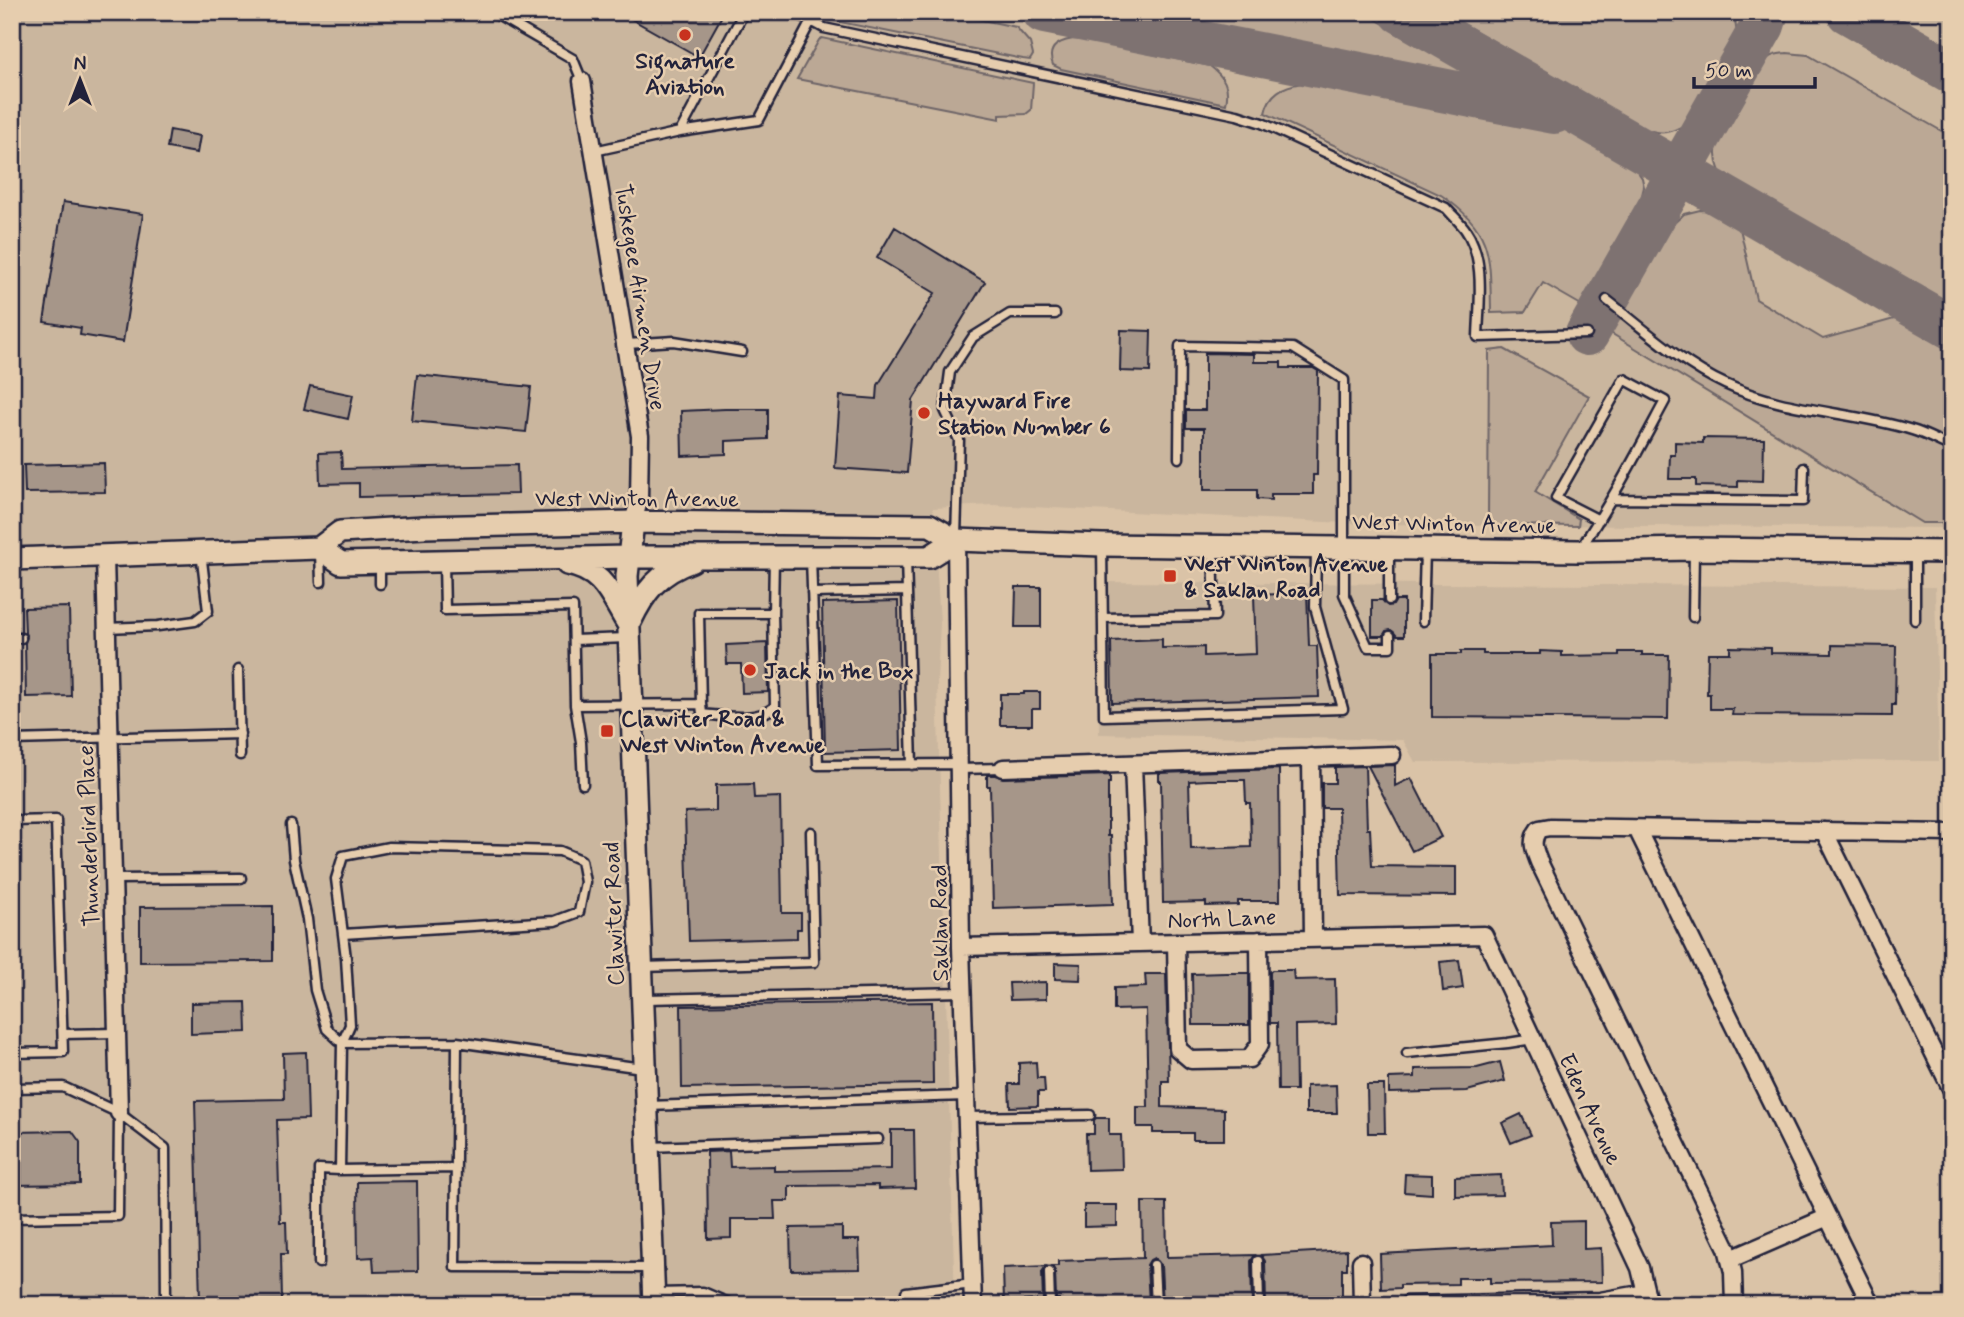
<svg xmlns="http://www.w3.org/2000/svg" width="1964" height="1317" font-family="Mynerve,sans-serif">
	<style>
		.built { fill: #cab69e }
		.green { fill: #bba895; stroke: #6e6568; stroke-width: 2 }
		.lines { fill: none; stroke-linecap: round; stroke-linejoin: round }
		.taxiway { stroke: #7e7271; stroke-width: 44 }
		.building { fill: #a69689; stroke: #22223b; stroke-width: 2; fill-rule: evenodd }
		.lane-casing { stroke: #22223b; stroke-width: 13 }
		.street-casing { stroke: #22223b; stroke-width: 21 }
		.secondary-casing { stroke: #22223b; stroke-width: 26 }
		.lane { stroke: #e6cdae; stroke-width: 8 }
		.street { stroke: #e6cdae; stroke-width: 16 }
		.secondary { stroke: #e6cdae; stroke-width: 21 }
		.poi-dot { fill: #c8321e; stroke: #e6cdae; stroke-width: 2.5 }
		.labels { text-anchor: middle; stroke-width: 5; stroke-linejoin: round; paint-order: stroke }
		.poi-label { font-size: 23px; font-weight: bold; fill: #22223b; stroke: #e6cdae; text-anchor: start }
		.street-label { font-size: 23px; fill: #22223b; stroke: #e6cdae }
	</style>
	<rect width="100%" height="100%" fill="#dac3a7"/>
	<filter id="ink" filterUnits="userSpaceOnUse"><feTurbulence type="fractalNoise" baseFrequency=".0143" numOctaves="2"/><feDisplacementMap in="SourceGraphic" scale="14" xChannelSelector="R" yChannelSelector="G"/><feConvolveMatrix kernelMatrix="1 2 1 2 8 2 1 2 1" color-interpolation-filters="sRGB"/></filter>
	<g filter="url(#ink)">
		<!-- built -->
		<path class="built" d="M12,12H1952V528L1365,524L992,505L933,508L940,623L937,683L955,1305H12Z
			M1097,582L1935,587L1939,761L1415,762L1403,740L1099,734Z"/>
		<!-- green -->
		<path class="green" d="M835,12H944L1016,27L1030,43L1033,55L1030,60L1023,59L835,21Z
			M1134,12H1363L1474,76H1460Z
			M1443,12H1725L1735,20L1737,35L1686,124C1671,133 1662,135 1645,129Z
			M822,38L1033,83L1031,110L1026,114L1000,115V119L797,79L819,40Z
			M1079,39L1210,66C1224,77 1230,86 1226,104L1061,69L1053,65C1045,46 1062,39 1079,39Z
			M1787,53L1808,55L1952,137V313L1735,189C1721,179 1713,162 1717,145C1720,131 1755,68 1767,59C1773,54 1779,54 1787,53Z
			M1302,83L1579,131L1632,163L1642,178L1644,187L1641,199L1635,215L1583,306L1543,283L1525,312L1491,313C1490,255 1493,230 1441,195L1265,113C1269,93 1283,86 1302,83Z
			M1700,210L1715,211L1739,224L1756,299L1823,339L1894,319L1905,320L1952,347V523H1922L1609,332L1671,226L1684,214Z
			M1504,349L1589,396L1535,492L1579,519L1578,526L1494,525L1488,518L1489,351Z"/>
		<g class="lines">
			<!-- taxiway -->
			<path class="taxiway" d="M1044,12L1554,112
				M1401,12L1952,328
				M1848,12L1952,72
				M1587,334L1763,25L1767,12"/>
		</g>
		<!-- building -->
		<path class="building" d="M619,12H724L699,57Z
			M170,130L200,136L197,153L167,148Z
			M63,202L143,214L123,342L80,335L81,328L44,322Z
			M895,227L985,282L913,400L907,473L835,468L840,396L877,399L878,385L935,293L877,258Z
			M1121,330L1151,331L1150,372L1120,371Z
			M1205,353L1254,354V362H1281V368H1313L1318,371L1317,475H1313V494H1271V500L1257,499V490H1204V428H1186V410H1205Z
			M417,375L531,387L526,432L412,421Z
			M310,386L353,395L348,419L304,409Z
			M725,409H768V439L726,441V454L682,456L681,411Z
			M1703,438L1764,439L1763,481L1738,480V487L1696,486V479H1669L1670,455H1675V442L1703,443Z
			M341,452L342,469L517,465L518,494L359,497V483L320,484L319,453Z
			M104,463L105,492L25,493L24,465Z
			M1016,587H1041V627H1015Z
			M1307,593L1309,646H1317L1319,697L1112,703L1111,641L1162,639V648L1204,647V656L1256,654L1254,595Z
			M1372,600H1382L1388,606L1393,605L1396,600H1404V636H1397L1391,630L1386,631L1383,636H1372Z
			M898,601L901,750L825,752L822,603Z
			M69,607L71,696L26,697L25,643L27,637L25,633L24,608Z
			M767,643L768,692L742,693L741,664H727L726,645Z
			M1832,645L1896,646L1895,705H1892V716L1732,715L1733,709H1710V694H1707L1708,653H1730V647L1771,648V653L1832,654Z
			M1461,651H1483V654H1540V651L1562,652V656L1619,655V652H1642V655H1669L1668,719L1432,717V654H1461Z
			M1024,692H1040V709H1032V725H1000V694H1024Z
			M1395,765V786L1411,778L1441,837L1412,851L1368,766Z
			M1365,766L1367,829H1370L1372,866L1456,867V896L1340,895L1338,808H1322V783H1335V767Z
			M1279,769L1280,901H1238V905L1206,906V902L1163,903L1161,781H1159V773ZM1208,780H1245L1246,803H1250L1251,847L1191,849L1189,781Z
			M987,775H995L1003,778L1110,775V783H1108V836H1111L1113,904L993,908L990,786H987Z
			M753,784L754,798L780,797L782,913H801V929H797V938L689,941L685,812L716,811V785Z
			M273,906V961L140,962V907Z
			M1459,960L1463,988L1443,991L1440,962Z
			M1055,963L1081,964L1080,980L1055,979Z
			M1272,970H1293L1294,980L1335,979L1336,1024L1295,1025L1296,1090H1278L1277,1023H1270V972Z
			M1226,973H1249V1025H1193L1192,974Z
			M1145,974H1166L1169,1081H1162V1107L1224,1109V1140H1193V1133H1153V1127H1137V1107H1148L1146,1009L1114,1010V988L1146,987Z
			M1046,982V999L1010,1000L1009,983Z
			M246,1002L247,1032L191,1034V1003Z
			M932,1002L933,1084L682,1088L681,1006Z
			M306,1052L308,1119L277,1120L280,1222H286L287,1254H281L282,1300L200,1302L195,1101L284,1099L283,1053Z
			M1036,1062L1037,1078H1044L1045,1092H1038V1106L1010,1107L1009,1084H1019V1063Z
			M1500,1062L1505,1081L1467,1091L1389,1093V1078L1415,1077V1069L1477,1068Z
			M1336,1085L1337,1113H1306V1086Z
			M1367,1085H1384L1385,1133H1368Z
			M1521,1114L1531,1135L1511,1143L1502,1123Z
			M1096,1118H1109V1135H1121L1122,1169L1087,1170L1086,1134H1094V1120Z
			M891,1130H914L915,1188L878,1189V1185L789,1186V1201H774L775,1219H731V1238L708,1239L707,1152L729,1151L730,1167L774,1166V1171L891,1169Z
			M72,1131L80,1142V1184L12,1185V1132Z
			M1405,1174L1432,1175V1194L1404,1192Z
			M1501,1175L1502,1195L1455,1196V1177Z
			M417,1181L418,1271L374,1272L373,1257L358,1258L357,1182Z
			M1142,1202H1166L1167,1257L1255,1255L1251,1261L1252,1305H1163L1161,1265L1154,1258L1150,1260L1147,1265L1149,1305H1059V1299H1056L1055,1271L1052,1266H1058V1261L1143,1258Z
			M1084,1205H1117V1226L1084,1227Z
			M1584,1221V1249L1601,1248L1602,1282L1490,1283V1278H1458V1284L1400,1285V1288L1381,1289L1380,1254L1552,1245L1551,1222Z
			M842,1227V1240H859L860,1269L791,1270L790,1228Z
			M1347,1250V1269H1342V1305H1266L1265,1261L1261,1255Z
			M1046,1266L1042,1272L1043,1300L1004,1301L1003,1268Z"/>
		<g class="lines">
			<!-- lane casing -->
			<g class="lane-casing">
				<path id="lane" d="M492,12L573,59L582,81
					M795,12L824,28L1237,115L1262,123L1446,208C1452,215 1459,221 1465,229C1486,259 1479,302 1478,337L1587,334
					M680,132L759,120L811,21
					M594,151L680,132L744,12
					M1607,300C1644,329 1682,364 1725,384C1784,412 1851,411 1912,430C1926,434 1939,442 1952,447
					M627,344L674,341L742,352
					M1179,458L1180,346L1293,348L1344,380V594L1368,647H1390V636
					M1612,499L1803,501L1804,468
					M956,537L959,440L945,410L950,372L973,337L1010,314H1055
					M1102,545L1104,716L1343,709L1315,607L1316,549
					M1580,549C1612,501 1638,451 1665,401L1624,379L1556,498L1599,520
					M320,551L321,582
					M1389,551V600
					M811,557L818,765L959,764
					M906,558L912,765
					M380,562V584
					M444,563L445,610L573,607L575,705L701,704L699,613H773L774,557
					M812,593L907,591
					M1693,617L1694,550
					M1103,618L1215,616L1213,548
					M1915,620V553
					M1423,621L1425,550
					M106,628L158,626L195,621L208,611L201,552
					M12,638H21
					M574,640L627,638
					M238,670L240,755
					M701,704L702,714C724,716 758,723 775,706L773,613
					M575,705L581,742L583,784
					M12,740L240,734
					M959,769L1003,768
					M12,821L56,820L63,1052L12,1053
					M291,825L294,860L307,919L315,990L327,1029L342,1043L350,1025L346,958L336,879L343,856L389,847L560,851L581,860L585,882L579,912L555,921L343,934
					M112,879L241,878
					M642,967L814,962L811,832
					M646,999L963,992
					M63,1034L117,1033
					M1407,1053L1508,1043L1533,1039
					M642,1068L457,1042L455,1267L650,1268
					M12,1088L63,1087L119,1113L165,1148L166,1304
					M647,1106L966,1096
					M967,1117L1090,1115
					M648,1147L878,1139
					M456,1168L340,1170L342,1043L457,1042
					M12,1218L118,1216L119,1113
					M1258,1261L1259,1305
					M319,1263V1169L340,1170
					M1154,1265L1156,1305
					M1049,1272L1050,1305
					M906,1292L973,1284
					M654,1293L703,1292L731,1304L800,1305"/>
			</g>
			<!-- street casing -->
			<g class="street-casing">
				<path id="street" d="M582,81L640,436L639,501L633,522
					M956,540L961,947L973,1305
					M105,557L119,1113
					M1311,757L1313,939
					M1133,764L1140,943
					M1003,768L1392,755
					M1637,829L1871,1305
					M1824,831L1952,1090
					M1176,942L1178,1049L1191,1060L1249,1059L1260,1044L1259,940
					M961,947L1484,935L1640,1268L1649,1305
					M1731,1259L1828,1217
					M1361,1262L1362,1305
					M1407,1305L1600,1301L1646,1293
					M1734,1305L1733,1272L1727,1248L1539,862C1534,849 1530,841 1539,829L1550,827L1952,833"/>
			</g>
			<!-- secondary casing -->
			<g class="secondary-casing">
				<path id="secondary" d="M633,522L627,576L654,1305
					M319,548L340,532L424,527L633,522L930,525L956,540L1102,545L1578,551L1694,549L1952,552
					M12,559L319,548L341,563L627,557H929L956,540
					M567,564C604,571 610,595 628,624
					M630,622C645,591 658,573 692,561"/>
			</g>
			<!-- lane -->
			<use href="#lane" class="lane"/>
			<!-- street -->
			<use href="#street" class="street"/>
			<!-- secondary -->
			<use href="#secondary" class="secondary"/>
		</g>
	</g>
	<!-- markers -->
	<g class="poi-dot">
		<circle cx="685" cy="35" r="7"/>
		<circle cx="924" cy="413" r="7"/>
		<rect x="1163" y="569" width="14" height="14" rx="3.5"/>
		<circle cx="750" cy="670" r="7"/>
		<rect x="600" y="724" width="14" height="14" rx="3.5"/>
	</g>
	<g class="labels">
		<!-- poi labels -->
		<g class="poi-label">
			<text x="685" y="68" text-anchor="middle">Signature<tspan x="685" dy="26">Aviation</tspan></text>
			<text x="938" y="408">Hayward Fire<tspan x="938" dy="26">Station Number 6</tspan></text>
			<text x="1184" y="571">West Winton Avenue<tspan x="1184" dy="26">&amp; Saklan Road</tspan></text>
			<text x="764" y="678">Jack in the Box</text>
			<text x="621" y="726">Clawiter Road &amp;<tspan x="621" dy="26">West Winton Avenue</tspan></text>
		</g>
		<!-- street labels -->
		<g class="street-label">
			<text transform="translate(641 297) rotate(81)" y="8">Tuskegee Airmen Drive</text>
			<text x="637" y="506">West Winton Avenue</text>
			<text transform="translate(1454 523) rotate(1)" y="8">West Winton Avenue</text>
			<text transform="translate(88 836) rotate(-92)" y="8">Thunderbird Place</text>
			<text transform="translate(613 914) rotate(-92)" y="8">Clawiter Road</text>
			<text transform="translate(1222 918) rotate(-2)" y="8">North Lane</text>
			<text transform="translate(939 923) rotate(-91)" y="8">Saklan Road</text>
			<text transform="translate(1591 1109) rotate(65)" y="8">Eden Avenue</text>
		</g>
	</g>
	<!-- margin -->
	<rect width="1964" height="1317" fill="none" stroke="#e6cdae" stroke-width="42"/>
	<rect x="21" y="21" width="1922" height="1275" fill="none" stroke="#22223b" stroke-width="2.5" filter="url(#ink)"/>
	<!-- north arrow -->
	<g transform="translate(80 80)" stroke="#e6cdae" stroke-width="5" paint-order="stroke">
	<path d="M0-5L12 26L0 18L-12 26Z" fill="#22223b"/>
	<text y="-10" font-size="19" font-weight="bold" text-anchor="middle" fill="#22223b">N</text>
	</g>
	<!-- scale -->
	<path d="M1694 77v10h121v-10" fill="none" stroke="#22223b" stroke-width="3.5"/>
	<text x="1705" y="77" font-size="21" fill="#22223b" stroke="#e6cdae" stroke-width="5" paint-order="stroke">50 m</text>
</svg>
